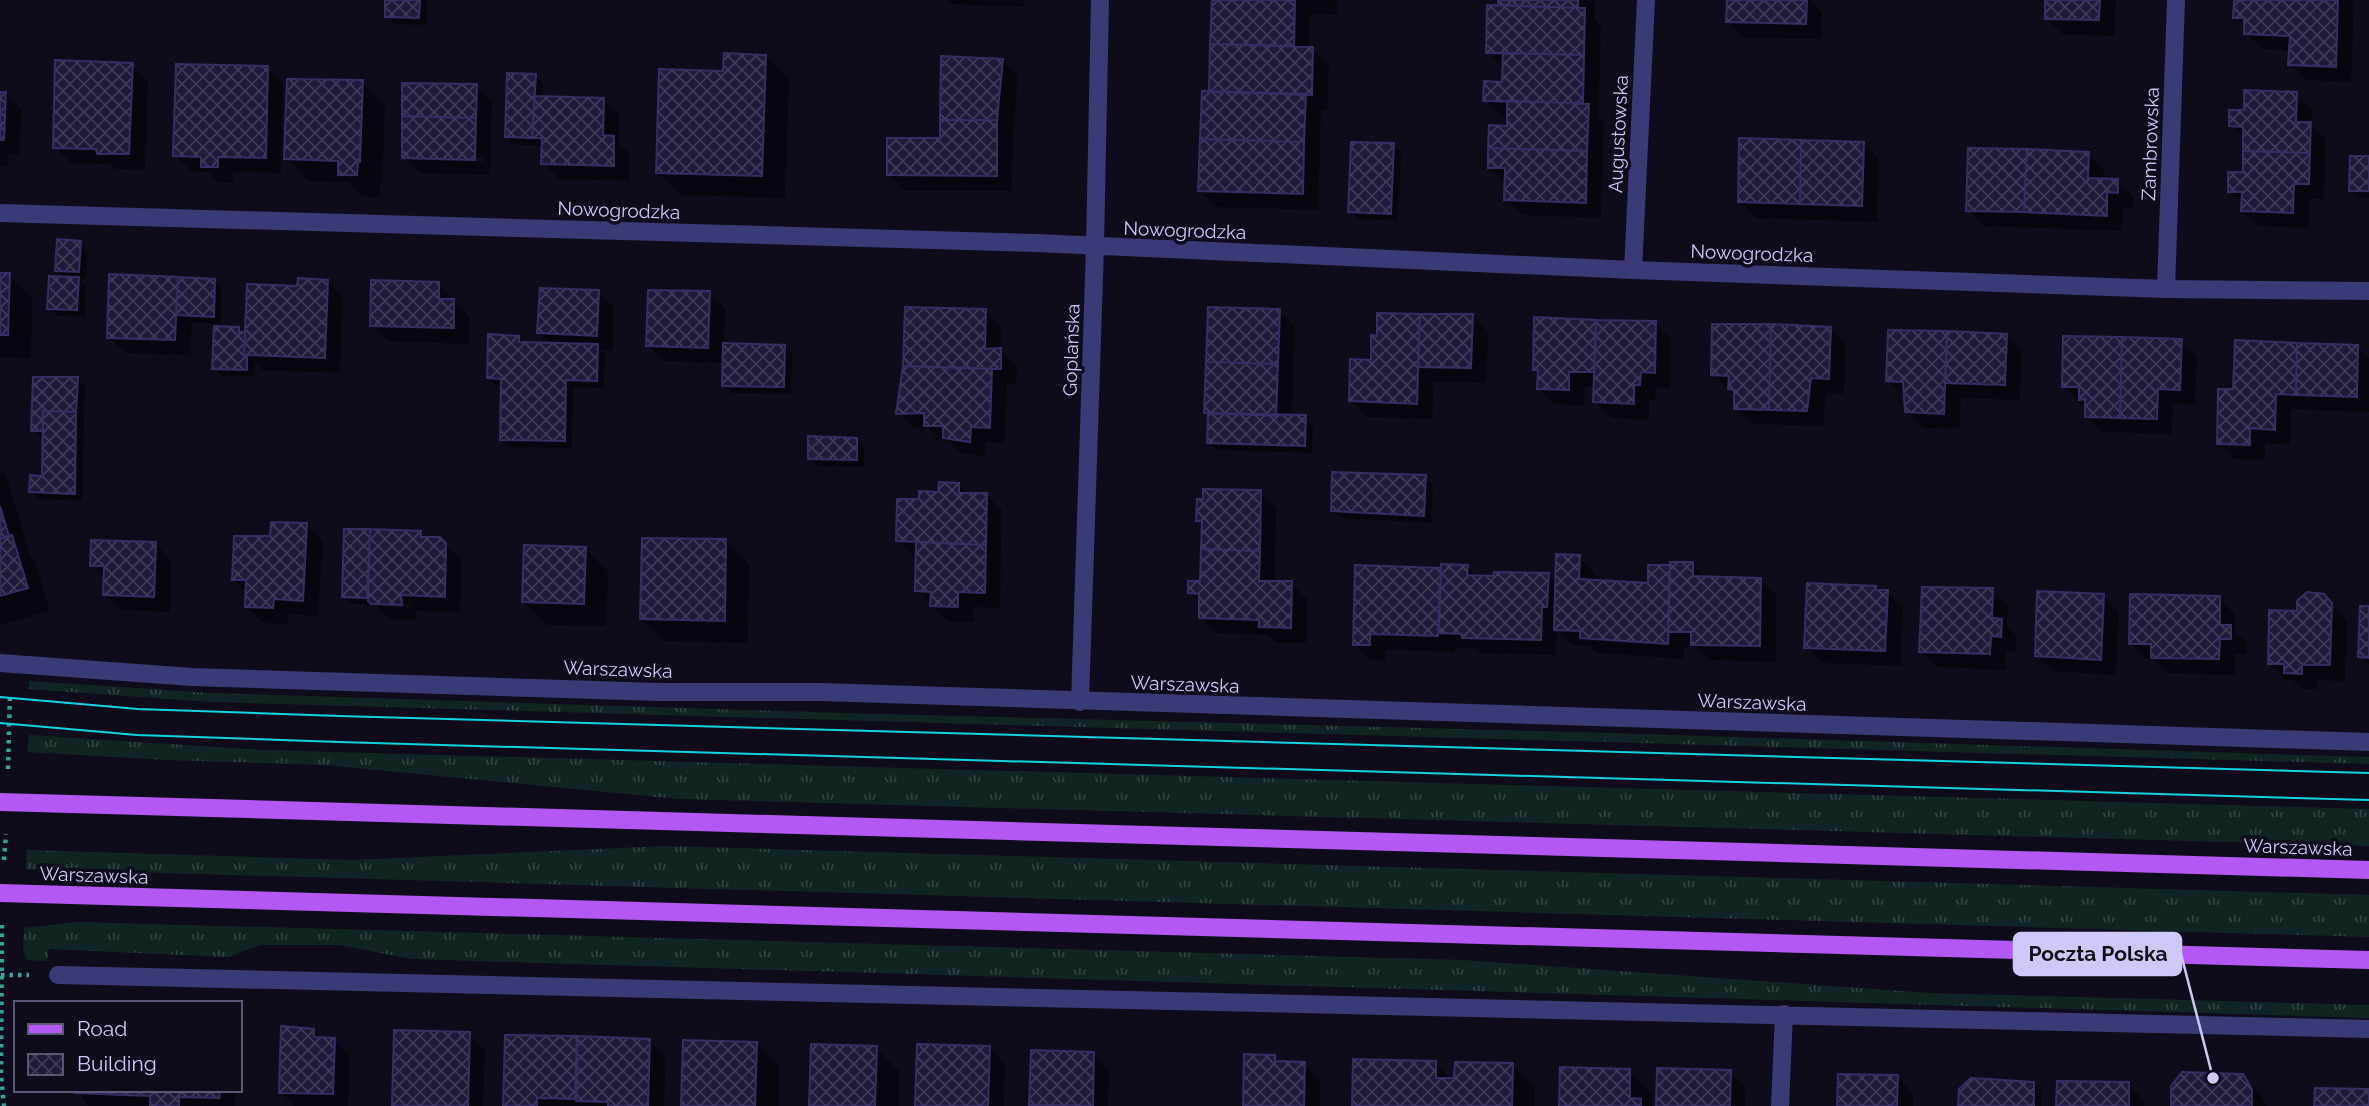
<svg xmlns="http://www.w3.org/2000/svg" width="2369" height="1106" font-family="Raleway,sans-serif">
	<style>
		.grass { fill: url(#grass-tufts) }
		.shadow { fill: #0007; fill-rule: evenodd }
		.building { fill: url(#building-cross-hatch); stroke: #362d65; stroke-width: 2 }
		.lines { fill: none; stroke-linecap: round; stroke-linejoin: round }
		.path { stroke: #34a49a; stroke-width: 4.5; stroke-dasharray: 3.5 5; stroke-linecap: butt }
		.minor { stroke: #3a3a77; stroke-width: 18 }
		.major { stroke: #b458f3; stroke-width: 18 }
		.tram { stroke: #10d4e1; stroke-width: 2 }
		.labels { text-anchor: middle; stroke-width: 7; stroke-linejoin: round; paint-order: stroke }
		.street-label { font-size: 19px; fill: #cdc9fb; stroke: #0e0c1b }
		.leader { fill: none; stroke: #cdc9fb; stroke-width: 2.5 }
		.callout-dot { fill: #cdc9fb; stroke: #0e0c1b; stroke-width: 2.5 }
		.callout { fill: #cdc9fb; stroke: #cdc9fb; stroke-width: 2.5 }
		.callout-label { font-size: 21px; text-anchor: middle; font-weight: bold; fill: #111 }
	</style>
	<defs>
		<pattern id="grass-tufts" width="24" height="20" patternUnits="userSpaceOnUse" patternTransform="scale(1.75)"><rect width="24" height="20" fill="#102423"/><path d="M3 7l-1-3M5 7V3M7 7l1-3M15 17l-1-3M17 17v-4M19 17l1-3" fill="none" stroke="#324244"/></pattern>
		<pattern id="building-cross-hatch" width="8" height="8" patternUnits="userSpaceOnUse" patternTransform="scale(1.75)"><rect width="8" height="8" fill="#1f1a3a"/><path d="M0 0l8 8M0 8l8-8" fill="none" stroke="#3e3a57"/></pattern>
	</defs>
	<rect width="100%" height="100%" fill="#0e0c1b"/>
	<!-- grass -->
	<path class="grass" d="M29,681L211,693L844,713L1577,732L2369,757V764L211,702L29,689Z
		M29,735L263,750L2369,809V846L680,799L325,765L166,760L27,752Z
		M666,846L2369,895V937L26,869L27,850L351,860Z
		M77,922L1463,960L1930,993L2369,1005V1018L411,959L340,945H260L228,957L49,949L47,961L27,960L23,950L24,928Z"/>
	<!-- shadow -->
	<path class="shadow" d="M387,0H427L426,25L395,24L387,16Z
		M947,0H1024V7L951,4Z
		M1213,0H1338L1337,15L1310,14L1309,49H1313L1329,65L1327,110L1321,109L1318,210L1216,207L1200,191L1211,94Z
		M1499,0H1594V18L1601,26L1598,116L1604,122L1601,218L1522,215L1506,199L1505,183L1489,167L1509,127V116H1501L1485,100L1504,84V69L1487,52Z
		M1729,0H1810L1822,12V39L1744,38L1728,22Z
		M2047,0H2116L2114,36L2062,34L2046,18Z
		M2247,0H2354L2351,82L2306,80L2290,64L2291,50L2262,49L2246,33V28L2235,17Z
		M766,56L789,79L785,198L680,195L657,172L725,73Z
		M1002,60L1018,76L1013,137L1012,191H905L889,175L941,140Z
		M132,65L148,81L145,170L115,169L110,164L71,163L55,147Z
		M267,68L283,84L281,173L233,172V183L218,182L208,172L191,171L175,155Z
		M535,76L543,83L542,98L603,100L619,115L618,142L629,153V181L559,179L543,163L542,145H515L507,137Z
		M362,82L385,105L382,184H380V197H363L348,182L309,181L286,158Z
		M476,86L492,102L490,175L420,173L404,157ZM417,157L484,158V162L417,160Z
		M0,94H6L22,110L19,155L8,154V166H0Z
		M2296,94L2312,110V125L2326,140L2324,199H2309V228L2258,226L2242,210L2243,204L2230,191L2244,173L2245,139L2231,125L2245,112Z
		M1863,143L1879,159L1877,222L1756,218L1740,202Z
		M1393,144L1401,152L1398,221L1358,219L1350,211Z
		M2088,154L2104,170V180L2117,181L2133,197V208H2123L2122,231L1984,226L1968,210Z
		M2369,158V198H2359L2351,190Z
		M80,242L88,250L86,279H79L86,286L85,317L57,316L49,308L65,278L57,270Z
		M0,275H9L32,298L31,358L0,357Z
		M214,281L222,288L221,324L192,322L190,355L125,353L109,337Z
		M327,281L343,297L340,373L262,370L255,362L254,377L222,376L214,368L238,329L243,334L298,288Z
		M439,284L469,317V344L388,341L372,325Z
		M598,292L614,307L613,351L602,350L605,354L604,388L573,387L572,448L509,447L502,439L503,385H496L488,377L518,337L525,344H550L539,333Z
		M709,293L725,309L724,345L784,346L792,354L791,394L731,393L724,385V363L664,361L648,345Z
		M907,309L986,311L1002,327L1001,350L1017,366L1016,385L1007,384L1005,443L986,442L985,457L961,453L949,441H942L929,428H914L898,412L905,367Z
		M1279,311L1295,327L1292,417H1305L1313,425L1312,453L1216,450L1209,442V415L1206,412Z
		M1473,316L1488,332L1486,383L1434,382L1432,419L1367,417L1351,401L1372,361Z
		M1536,319L1655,323L1671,339L1670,388L1656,387L1655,400H1649V420L1611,418L1595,402V387H1585L1584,406L1555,404L1539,389V374L1534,369Z
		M1830,328L1846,344L1844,394L1826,393L1823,426L1752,424L1736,408V394L1712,374Z
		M2007,336L2022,351L2020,400L1961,398L1959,429L1923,428L1907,412L1906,397L1888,381Z
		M2181,341L2197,357L2195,405L2173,404L2172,434L2102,432L2086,416L2087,405L2079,402L2064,386Z
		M2357,347L2369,358V412L2291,409L2290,445L2265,443V460L2235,459L2219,443L2235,391Z
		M77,379L85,386L82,501L39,499L31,491L43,477L44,438H41L33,430Z
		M856,439L864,447V467L817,466L809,458Z
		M0,469L6,475L30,555L35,560L50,611L0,625Z
		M1425,477L1433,485L1431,523L1341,518L1333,510Z
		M958,484L968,494L986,495L1002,510L1000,608L974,607L973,622H948L917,591L918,557H914L898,541L920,501Z
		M1260,492L1276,508L1275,583H1291L1307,599L1306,643H1276L1268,635L1216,633L1200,617L1201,603L1190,593L1202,583L1204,526L1198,520Z
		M307,525L323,541L318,616L289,614L288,624L263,623L247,607V593L234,579L272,538Z
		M346,530L420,533L427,539H440L462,560L460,612L416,611L417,620L389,619L374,605L352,604L344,596ZM383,603L411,604L410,607L383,606Z
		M726,541L749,564L748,643L664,641L641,618Z
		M156,544L171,560L170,612L121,610L105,594V578L92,565Z
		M585,548L608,571L606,626L547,625L524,602Z
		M1579,557L1595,573V582L1650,585L1692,564L1706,578L1760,580L1776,595V662L1709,660L1696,647H1684V659L1597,653L1590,646L1572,645L1557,630L1556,655L1480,653L1476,649L1455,648L1454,652L1385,649V661L1370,660L1354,644L1443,570L1467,567L1477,577L1548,575L1557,583Z
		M1876,587L1880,592H1887L1903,608L1901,666L1822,663L1806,647Z
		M1992,590L2008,606L2007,626L2017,636L2016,652L2006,651V670L1937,667L1921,651Z
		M2103,596L2119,612L2116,675L2052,671L2036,655Z
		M2323,596L2347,620L2345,681L2317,680L2318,689H2302L2293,680H2285L2270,664L2299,613Z
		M2219,598L2235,614V631L2247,643L2246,654H2235V675L2168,673L2154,659H2146L2131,643Z
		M2369,608V665L2360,657Z
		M314,1030L322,1039L334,1040L350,1055L348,1106H295L281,1092Z
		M469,1034L485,1050L483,1106H394Z
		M507,1036L650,1041L666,1057L664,1106H505Z
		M756,1043L779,1066L778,1106H683Z
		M876,1048L899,1071L898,1106H811Z
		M990,1048L1005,1064L1004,1106H917Z
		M1093,1054L1109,1070L1108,1106H1033L1031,1104Z
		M1274,1057L1281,1063L1304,1064L1320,1080V1106H1245Z
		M1435,1063L1453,1080L1512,1065L1535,1088V1106H1354Z
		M1629,1071L1652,1094V1106H1561Z
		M1730,1072L1746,1088L1745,1106H1658Z
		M2242,1076L2259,1092L2267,1106H2172Z
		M1897,1077L1913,1093V1106H1839Z
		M2033,1083L2041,1091V1106H1960Z
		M2128,1084L2144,1100V1106H2058Z
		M76,1090H235V1106H89Z"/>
	<!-- building -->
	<path class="building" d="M385,0H420L419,18L385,17Z
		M1212,0H1295L1294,46L1210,44Z
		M1498,0H1578V8L1498,5Z
		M1727,0H1807L1806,24L1726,22Z
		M2045,0H2100L2099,20L2045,19Z
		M2234,0H2338L2336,67L2288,65L2290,36L2244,34V18H2233Z
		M1487,5L1585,8L1584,55L1486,53Z
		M1210,44L1313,47L1312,95L1209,92Z
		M724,53L766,55L762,176L656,173L659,69L723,71Z
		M1503,53L1584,55L1583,103L1483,101L1484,81L1502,82Z
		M941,56L1003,59L997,120H940Z
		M55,60L133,63L129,154H97L96,149L53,148Z
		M176,64L268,66L266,158L218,157V167H201V157L173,156Z
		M507,73L536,74L532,138L505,137Z
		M287,79L363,80L360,162H358L357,175H338V161L284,159Z
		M402,83L477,84L476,118L402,116Z
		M2244,90L2297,92L2296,122H2311L2310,153L2243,151V127L2229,126V110H2244Z
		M1202,91L1306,94L1304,142L1200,139Z
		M0,92H6L4,140H0Z
		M535,96L604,98L603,135L614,136V166L541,164L542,138H532Z
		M1507,101L1589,104L1587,151L1488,148L1489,125L1507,126Z
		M402,116L476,118L475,160L402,158Z
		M940,120H997V176L887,175V138H940Z
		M1739,138L1801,140L1800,204L1738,202Z
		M1200,139L1304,142L1303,194L1198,191Z
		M1801,140L1864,142L1862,206L1800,204Z
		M1351,142L1394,143L1391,214L1348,212Z
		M1488,148L1587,151L1586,203L1504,200L1505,168H1488Z
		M1968,148L2027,149L2024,212L1966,211Z
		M2027,149L2089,152L2088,178L2118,179V193L2107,192V216L2024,212Z
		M2243,151L2310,153L2309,184H2294L2293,213L2241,211L2242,192H2228V172H2243Z
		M2350,156H2369V191H2349Z
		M57,239L81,241L79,272L55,271Z
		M0,273H10L8,335H0Z
		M109,274L178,277L175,340L107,338Z
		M49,276L79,277L77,310L47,309Z
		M178,277L215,279L214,317L176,315Z
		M298,278L328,280L325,358L244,355L247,284L297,286Z
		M371,280L439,282V299H454V328L370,326Z
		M540,288L599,290L597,336L537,333Z
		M648,290L710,291L708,348L646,346Z
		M905,307L986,309L985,349L1001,348V369L903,366Z
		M1208,307L1280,309L1278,364L1206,362Z
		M1377,313L1420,314L1417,404L1349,401L1350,359L1371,360V335L1377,336Z
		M1420,314H1473L1471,368L1418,367Z
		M1534,317L1596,320L1594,372H1569V390L1537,389L1538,370H1533Z
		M1596,320L1656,321L1655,373L1641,372L1640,385H1634V404L1593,402Z
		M1712,324H1771L1769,410L1734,409V390L1728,389L1729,376L1711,375Z
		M1771,324L1831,327L1829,379L1811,378L1807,411L1769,410Z
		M214,326L239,327V332H245L244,355H247V370L212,369Z
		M1888,330L1947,331L1944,414L1905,412L1903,382L1886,381Z
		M1947,331L2007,334L2005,385L1945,383Z
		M488,334L519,336V342L598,344L597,381L566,380L565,441L500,440L501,379L487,378Z
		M2063,336L2122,337L2120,418L2085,417V399L2079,400V387H2062Z
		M2122,337L2182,339L2180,390L2158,389L2157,419L2120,418Z
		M2235,340L2297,343L2296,395L2276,394L2275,430L2250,428V445L2217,444L2218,389H2233Z
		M723,343L785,345L784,387L722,386Z
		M2297,343L2358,345L2357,397L2296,395Z
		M1206,362L1278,364L1276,416L1204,413Z
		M903,366L992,369L990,428L971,427L970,442L943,438V426H924V413L896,414Z
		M33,377H78L76,412L43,411V431H31Z
		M43,411L76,412L75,494L29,492L30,475L42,476Z
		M1208,413L1306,415L1305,446L1207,443Z
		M808,436L857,438V460L808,459Z
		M1332,472L1426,475L1424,516L1331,511Z
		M939,482L959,483V493H987L986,545L896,541L897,499H919V491L938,492Z
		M1203,489L1261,490L1260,551L1201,549L1202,521H1196L1197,499H1203Z
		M0,506L9,536L0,539Z
		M271,522L307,523L303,601L274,599L273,608L245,607L246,580H232L234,536H270Z
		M344,529H370L367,598L342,597Z
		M370,529L421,531V537H440L446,543L445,597L401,595L402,605L371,604L368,601Z
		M12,535L28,588L0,596V539Z
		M642,538L726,539L725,621L640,619Z
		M91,540L156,542L154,597L103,595L104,566H90Z
		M916,542L986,545L985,593L958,592V607L930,606L931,592L915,591Z
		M524,545L586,547L584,604L522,602Z
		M1201,549L1260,551L1259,581H1292L1291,628L1259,627V620L1199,618V594L1188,593V581H1200Z
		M1556,554L1580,555L1579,579L1648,583V565H1670L1668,644L1580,638V631L1554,630Z
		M1670,562H1693V576L1761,578L1760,646L1691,645V632H1668Z
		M1441,564L1468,565L1467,575L1493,576L1494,572L1549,573L1547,607H1542L1541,640L1462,638V634L1439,633Z
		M1355,565L1441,568L1438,636L1370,634V645H1353Z
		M1807,583L1876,586V590H1888L1885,651L1804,648Z
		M1922,587L1993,588L1992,618L2002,619L2001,637L1991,636L1990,654L1919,652Z
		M2037,591L2104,594L2101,660L2035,656Z
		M2307,592L2324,594L2332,603L2330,665H2302V674L2284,673V664H2268L2269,610L2297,611V601Z
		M2130,594L2220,596V625H2231V639H2220L2219,659L2151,658V644H2129Z
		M2360,606H2369V658L2358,657Z
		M281,1026L314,1029V1037L335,1038L333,1094L279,1093Z
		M394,1030L470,1032L468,1106H392Z
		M505,1035L577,1036L575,1099L537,1098V1106H503Z
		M577,1036L650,1039L648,1106H608V1102L576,1101Z
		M683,1040L757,1042L755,1106H681Z
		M811,1044L877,1046L875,1106H809Z
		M917,1044L990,1046L988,1106H915Z
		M1031,1050L1094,1052L1093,1106L1029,1105Z
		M1244,1054L1275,1055V1061L1305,1062L1304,1106H1243Z
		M1353,1059L1436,1061V1078H1454L1455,1062L1513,1063L1512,1106H1352Z
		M1560,1067L1630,1069V1098L1641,1099V1106H1559Z
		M1657,1068L1731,1070L1730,1106H1656Z
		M2182,1072L2243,1074L2252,1089V1106H2171V1086Z
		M1838,1074L1898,1075L1897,1106H1837Z
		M1971,1078L2034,1082V1106H1958L1959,1089Z
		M2057,1081L2129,1082V1106H2056Z
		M2315,1088L2369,1089V1106H2314Z
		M74,1090H220L219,1098L179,1097V1106H150V1096L74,1093Z"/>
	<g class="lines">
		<!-- path -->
		<path class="path" d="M8,769L10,694
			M4,860L6,834
			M2,925L1,1074L4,1106
			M1,975H29"/>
		<!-- minor -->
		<path class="minor" d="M0,213L1037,243L1633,270L2166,289L2369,291
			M1633,270L1646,0
			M2166,289L2176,0
			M0,663L192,677L658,692H821L2369,742
			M1080,702L1095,247L1100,0
			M58,975L2369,1029
			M1780,1106L1784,1014"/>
		<!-- major -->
		<path class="major" d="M0,802L2369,870
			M0,893L2369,960"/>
		<!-- tram -->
		<path class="tram" d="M0,697L138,709L339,716L2369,773
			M0,723L137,735L339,742L2369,800"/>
	</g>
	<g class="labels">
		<!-- street labels -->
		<g class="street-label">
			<text transform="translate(1618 134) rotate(-87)" y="7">Augustowska</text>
			<text transform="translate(2150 144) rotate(-88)" y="7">Zambrowska</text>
			<text transform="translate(619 210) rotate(2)" y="7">Nowogrodzka</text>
			<text transform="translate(1185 230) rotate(2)" y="7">Nowogrodzka</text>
			<text transform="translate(1752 253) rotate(2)" y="7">Nowogrodzka</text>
			<text transform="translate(1071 350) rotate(-88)" y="7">Goplańska</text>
			<text transform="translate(618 669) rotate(2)" y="7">Warszawska</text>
			<text transform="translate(1185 684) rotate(2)" y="7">Warszawska</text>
			<text transform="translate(1752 702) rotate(2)" y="7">Warszawska</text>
			<text transform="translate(2298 847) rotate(2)" y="7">Warszawska</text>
			<text transform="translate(94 875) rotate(2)" y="7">Warszawska</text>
		</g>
	</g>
	<!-- callouts -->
	<path class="leader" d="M2213 1078L2181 954"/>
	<circle class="callout-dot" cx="2213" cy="1078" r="7"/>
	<rect class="callout" x="2014" y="933" width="167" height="42" rx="7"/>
	<g class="callout-label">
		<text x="2098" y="961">Poczta Polska</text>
	</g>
	<!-- legend -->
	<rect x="14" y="1001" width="228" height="91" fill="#0e0c1b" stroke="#5a5875" stroke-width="2"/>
	<rect x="28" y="1024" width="35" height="10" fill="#b458f3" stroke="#5a5875" stroke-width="2"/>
	<text x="77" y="1036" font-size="21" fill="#cdc9fb">Road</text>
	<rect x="28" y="1054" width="35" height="21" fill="url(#building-cross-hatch)" stroke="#5a5875" stroke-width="2"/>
	<text x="77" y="1071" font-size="21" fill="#cdc9fb">Building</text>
</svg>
